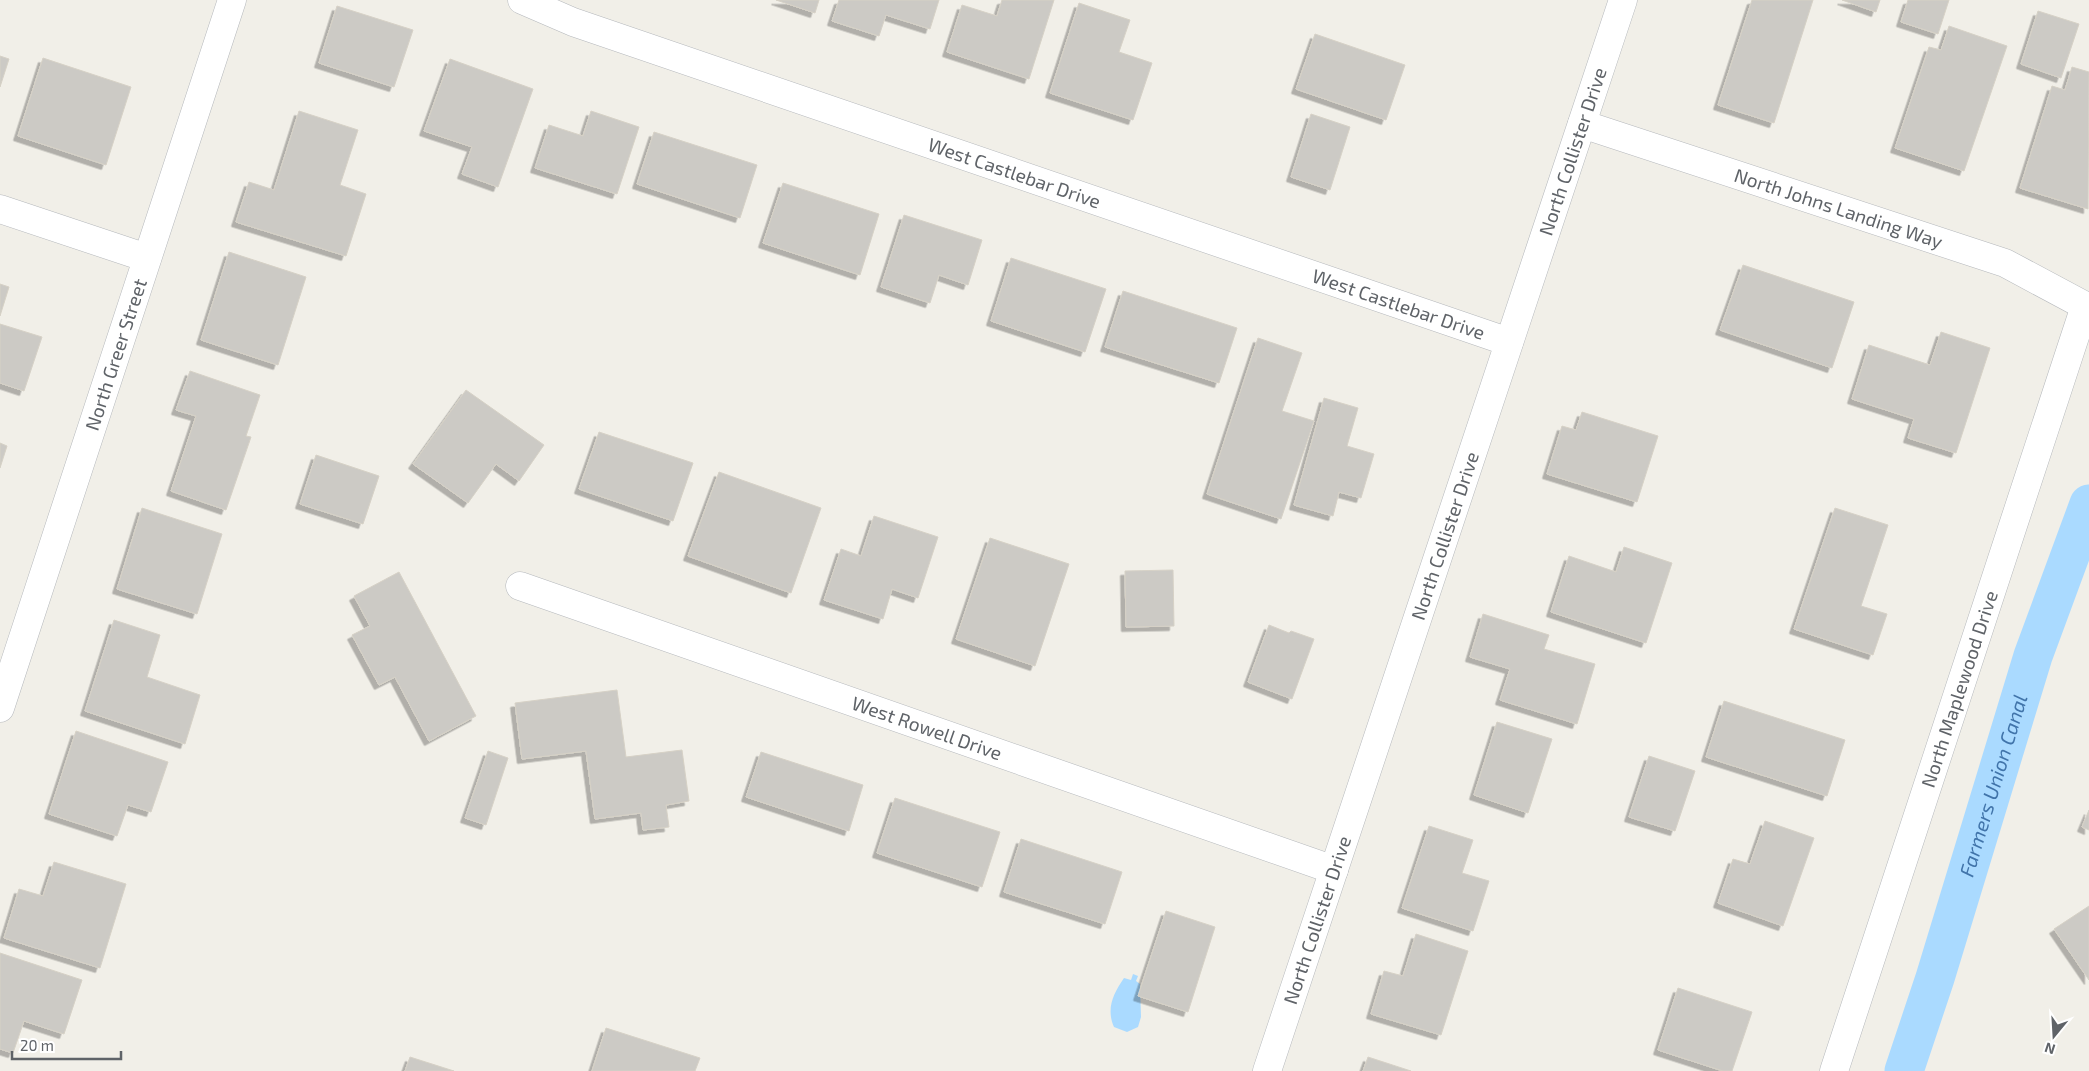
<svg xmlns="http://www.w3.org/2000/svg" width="2089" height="1071" font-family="'Exo 2',sans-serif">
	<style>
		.water { fill: #aadaff }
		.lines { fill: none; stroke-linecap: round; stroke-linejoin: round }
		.canal { stroke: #aadaff; stroke-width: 39 }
		.building { fill: #cccac5; stroke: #d6d1c6; filter: url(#shadow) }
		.minor-casing { stroke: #b5b8bc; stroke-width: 29 }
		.minor { stroke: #fff; stroke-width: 28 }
		.labels { text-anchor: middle; stroke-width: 4.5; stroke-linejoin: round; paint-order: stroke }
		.street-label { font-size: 19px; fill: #5f6368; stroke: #fff }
		.water-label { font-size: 20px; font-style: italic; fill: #4174aa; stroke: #fff }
	</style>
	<defs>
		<filter id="shadow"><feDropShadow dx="-4.5" dy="4.5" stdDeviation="0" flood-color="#0004"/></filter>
	</defs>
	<rect width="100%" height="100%" fill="#f1efe8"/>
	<!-- water -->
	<path class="water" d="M1133,974L1138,976L1136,981L1140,984L1141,1017L1138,1027L1127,1032L1114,1027C1106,1009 1113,994 1124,978L1131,980Z"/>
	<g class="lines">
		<!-- canal -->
		<path class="canal" id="s1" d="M1904,1071L1935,978L2033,656L2089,504"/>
	</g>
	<!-- building -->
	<path class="building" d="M776,0H819L815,13Z
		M839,0H939L930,29L886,15L879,36L832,21Z
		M1002,0H1054L1029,79L947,52L962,5L997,16Z
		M1752,0H1813L1774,123L1718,105Z
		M1842,0H1880L1876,12Z
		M1908,0H1949L1938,34L1901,22Z
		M1079,3L1130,20L1119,52L1152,63L1133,120L1050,93Z
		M337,6L413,30L394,87L319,63Z
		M2038,11L2079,24L2061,78L2021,64Z
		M1949,26L2007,46L1964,171L1895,148L1929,47L1941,50Z
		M1315,34L1405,65L1386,120L1296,89Z
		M0,56L9,59L0,87Z
		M43,58L131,87L106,165L18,136Z
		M450,59L533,89L498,187L462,174L472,147L424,131Z
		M2072,67L2089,72L2088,209L2020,188L2052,86L2065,90Z
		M299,111L358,130L340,185L366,194L346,256L236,222L249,182L274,190Z
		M591,111L639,127L617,194L535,168L549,125L583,136Z
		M1311,114L1350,127L1330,190L1291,177Z
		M654,132L757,165L740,218L637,184Z
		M783,183L879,214L860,275L763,243Z
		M904,215L982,240L968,285L939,275L930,303L881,287Z
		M229,252L306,277L278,365L201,340Z
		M1011,258L1106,289L1085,352L991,321Z
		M1743,265L1854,302L1832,368L1720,330Z
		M0,284L9,287L0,316Z
		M1123,291L1237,328L1219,383L1105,347Z
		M0,324L42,337L24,391L0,383Z
		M1941,332L1990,348L1956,453L1908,438L1914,419L1852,399L1869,345L1930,365Z
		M1258,338L1302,353L1282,411L1314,421L1281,519L1207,494Z
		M190,371L260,395L246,436L251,437L226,510L171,491L196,416L176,410Z
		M466,390L544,445L519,481L496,464L468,503L413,464Z
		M1324,398L1358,408L1347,446L1374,454L1361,498L1339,492L1333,516L1294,505Z
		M1582,412L1658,436L1637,502L1547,474L1562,426L1576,430Z
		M599,432L693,463L673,521L579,489Z
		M0,443L7,446L0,468Z
		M316,455L379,476L363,524L300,504Z
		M719,472L821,508L791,593L688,556Z
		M142,508L222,534L197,614L117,589Z
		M1835,508L1888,525L1861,606L1887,614L1873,655L1794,629Z
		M874,516L938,537L918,598L892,589L883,619L824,600L841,549L861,556Z
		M990,538L1069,564L1035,666L956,639Z
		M1624,547L1672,563L1646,643L1551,612L1569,556L1616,572Z
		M1173,570L1174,626L1126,627L1125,571Z
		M399,572L476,716L429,741L395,677L379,685L352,635L370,626L354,596Z
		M1483,614L1549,635L1544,649L1595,664L1577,724L1500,700L1510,669L1470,657Z
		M114,620L160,635L147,677L200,695L185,744L85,711Z
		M1269,625L1289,633L1291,631L1314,639L1292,699L1248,682Z
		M617,690L626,757L682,750L689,801L666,805L669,827L643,830L641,813L595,819L586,751L522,759L515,703Z
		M1724,701L1845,740L1827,796L1706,757Z
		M1497,722L1552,739L1528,813L1474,795Z
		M76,731L168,762L151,812L128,805L117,836L49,814Z
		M488,751L508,758L486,825L465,818Z
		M761,752L863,785L849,831L746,797Z
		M1649,756L1695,771L1675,831L1629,817Z
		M895,798L1000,832L982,887L877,853Z
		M2089,810V830L2082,827Z
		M1765,821L1814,838L1783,926L1718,903L1733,859L1750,864Z
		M1429,826L1473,840L1462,873L1489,881L1473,931L1402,908Z
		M1021,839L1122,872L1105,924L1004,892Z
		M54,862L126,884L100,968L4,938L19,889L43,896Z
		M2089,906V980L2054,929Z
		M1166,911L1215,927L1188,1012L1138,996Z
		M1416,934L1468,951L1441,1035L1371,1014L1384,971L1403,976Z
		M0,953L82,980L64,1034L24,1021L13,1053L0,1049Z
		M1678,988L1752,1012L1732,1071H1723L1658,1050Z
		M606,1028L700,1058L695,1071H592Z
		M410,1057L454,1071H405Z
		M1368,1057L1411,1071H1363Z"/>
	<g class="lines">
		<!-- minor casing -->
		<g class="minor-casing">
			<g id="minor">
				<path id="s2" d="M522,0L573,22L1509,342"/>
				<path id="s3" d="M1582,124L2005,263L2089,308"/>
				<path d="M0,209L147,258"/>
				<path id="s4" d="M520,586L1334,870"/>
				<path id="s5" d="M0,708L232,0"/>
				<path id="s6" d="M1267,1071L1623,0"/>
				<path id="s7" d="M1834,1071L2085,306"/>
			</g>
		</g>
		<!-- minor -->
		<use href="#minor" class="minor"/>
	</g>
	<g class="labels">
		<!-- street labels -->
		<g class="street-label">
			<text dy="7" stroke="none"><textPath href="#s6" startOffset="969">North Collister Drive</textPath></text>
			<text dy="7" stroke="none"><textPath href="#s2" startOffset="522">West Castlebar Drive</textPath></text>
			<text dy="7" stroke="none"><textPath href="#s3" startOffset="270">North Johns Landing Way</textPath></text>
			<text dy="7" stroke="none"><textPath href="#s2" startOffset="928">West Castlebar Drive</textPath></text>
			<text dy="7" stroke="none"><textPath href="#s5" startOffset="372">North Greer Street</textPath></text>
			<text dy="7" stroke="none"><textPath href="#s6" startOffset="564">North Collister Drive</textPath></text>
			<text dy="7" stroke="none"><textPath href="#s7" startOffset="402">North Maplewood Drive</textPath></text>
			<text dy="7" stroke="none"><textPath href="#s4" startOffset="431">West Rowell Drive</textPath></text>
			<text dy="7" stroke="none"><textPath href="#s6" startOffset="159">North Collister Drive</textPath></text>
		</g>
		<!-- water labels -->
		<g class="water-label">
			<text dy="7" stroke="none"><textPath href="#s1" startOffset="299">Farmers Union Canal</textPath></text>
		</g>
	</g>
	<!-- north arrow -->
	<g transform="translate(2054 1036) rotate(198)" stroke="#ffffff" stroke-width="4" paint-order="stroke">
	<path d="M0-4L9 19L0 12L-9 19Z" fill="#5f6368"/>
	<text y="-8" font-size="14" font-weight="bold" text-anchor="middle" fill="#5f6368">N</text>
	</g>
	<!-- scale -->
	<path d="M12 1051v8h109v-8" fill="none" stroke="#5f6368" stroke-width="2.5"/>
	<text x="20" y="1051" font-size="15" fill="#5f6368" stroke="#ffffff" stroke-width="4" paint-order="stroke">20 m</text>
</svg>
